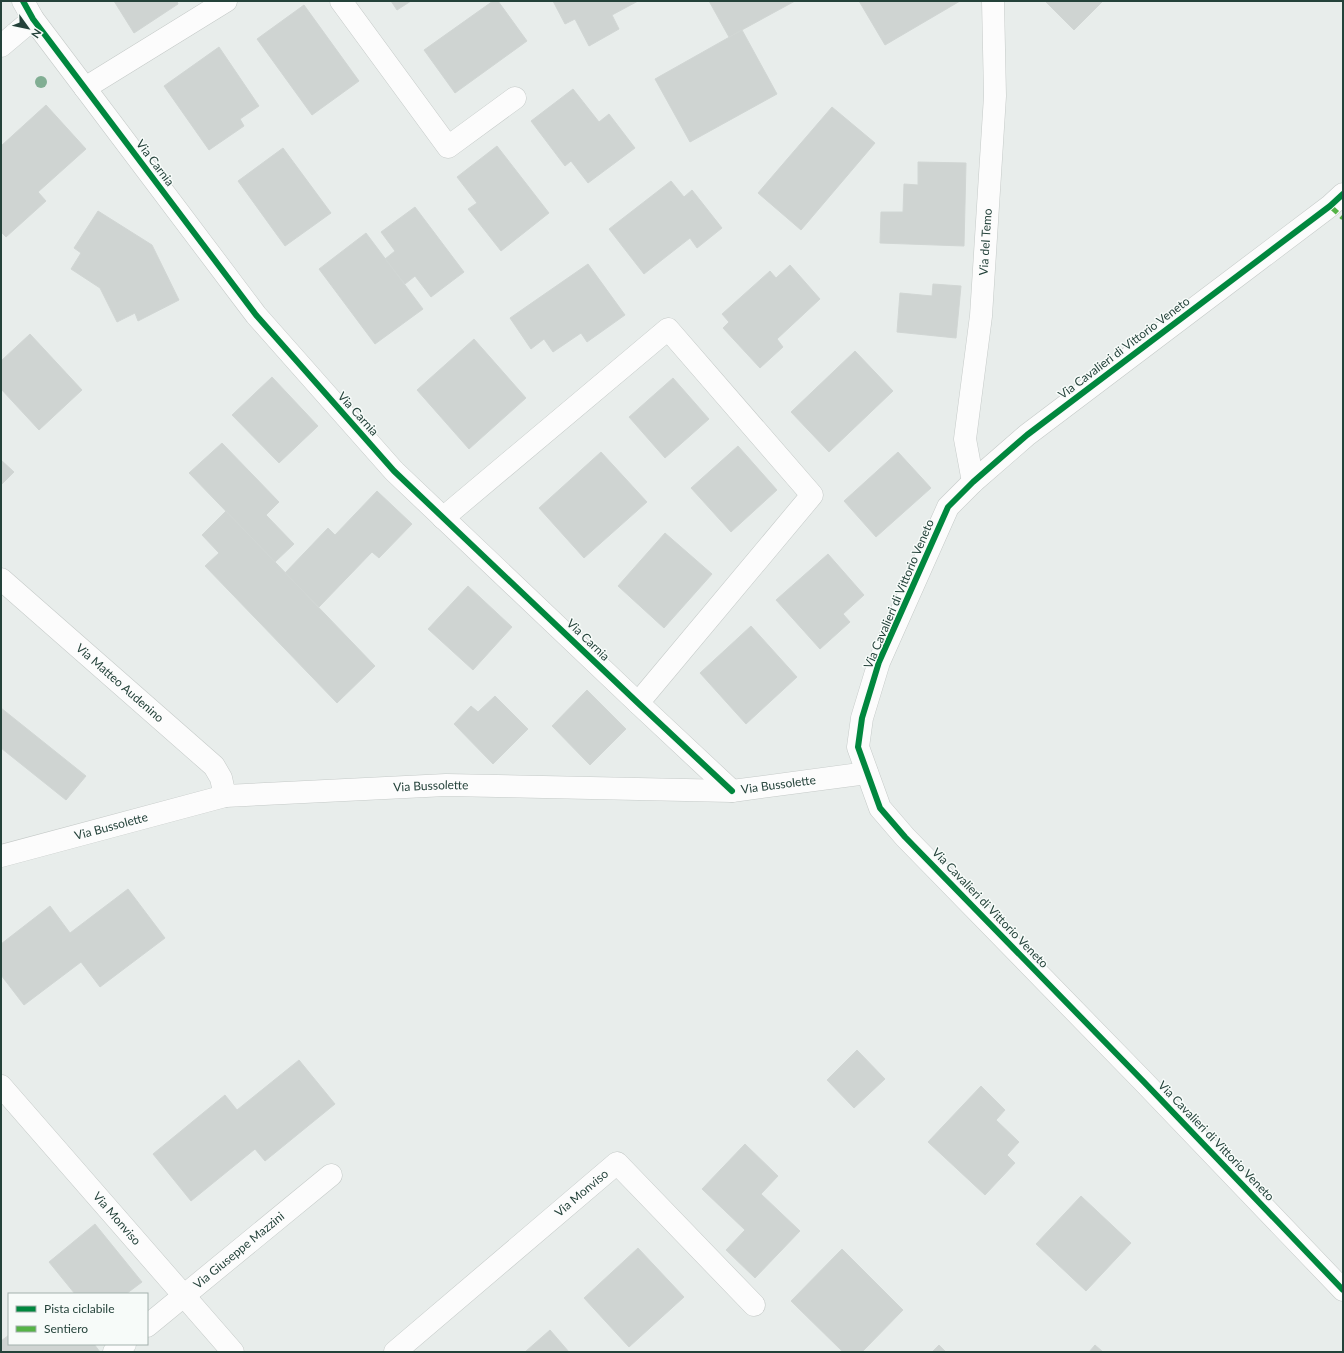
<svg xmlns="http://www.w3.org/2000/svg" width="1344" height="1353" font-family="Lato,sans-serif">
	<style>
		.building { fill: #cfd4d2; stroke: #d1d6d4 }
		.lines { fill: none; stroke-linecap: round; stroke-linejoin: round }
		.minor-casing { stroke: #c5cac8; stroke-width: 23 }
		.minor { stroke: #fcfcfc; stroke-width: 22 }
		.quiet { stroke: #55b346; stroke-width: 5; stroke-dasharray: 10 5; stroke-linecap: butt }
		.cycleway-casing { stroke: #f7fbf9; stroke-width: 8 }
		.cycleway { stroke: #00873e; stroke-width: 6 }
		.tree { fill: #81ae93 }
		.labels { text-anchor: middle; stroke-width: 3; stroke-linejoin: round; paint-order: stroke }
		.street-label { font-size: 12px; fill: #24423a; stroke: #f7fbf9 }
	</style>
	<rect width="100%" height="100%" fill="#e8edeb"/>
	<!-- building -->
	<path class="building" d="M114,1H177L178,4L134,33Z
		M391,1H411L397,10Z
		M493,1H498L527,41L455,93L424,50Z
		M553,1H638L612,15L619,29L589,46L575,19L565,24Z
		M709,1H795L729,37Z
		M859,1H960L885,45Z
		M1045,1H1103L1074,30Z
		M304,5L359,81L312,115L257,39Z
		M742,30L777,94L690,142L655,79Z
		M219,47L259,106L240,119L244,126L209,150L164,86Z
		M573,89L599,122L609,114L635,148L588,183L571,161L565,166L531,121Z
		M46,105L86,149L38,192L46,201L6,237L1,232V146Z
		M832,107L875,143L801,230L758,193Z
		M497,146L549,213L501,251L468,209L477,203L457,177Z
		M283,148L331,213L285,246L238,181Z
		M918,162L966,163L964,246L880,243L881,212H903L904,184L918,185Z
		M671,181L684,197L692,190L722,228L697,248L690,238L644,274L609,229Z
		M415,207L464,272L431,297L415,276L405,284L385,259L395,251L381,232Z
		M98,211L152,245L179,300L138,321L135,313L117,322L100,288L71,269L81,253L74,248Z
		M366,233L423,309L375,344L319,269Z
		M588,264L625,315L587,342L581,333L553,352L544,339L531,349L510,318Z
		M790,265L820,299L777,339L783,347L760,368L723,328L729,322L722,314L770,271L776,278Z
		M933,284L961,286L956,338L897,332L900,293L932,296Z
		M30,334L82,390L39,430L1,389V361Z
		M474,339L526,398L469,449L417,390Z
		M855,351L893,391L829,452L791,412Z
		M272,377L318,426L279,463L232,415Z
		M673,378L709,419L665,458L629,417Z
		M222,443L279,502L266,515L294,544L275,562L189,473Z
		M738,446L777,490L731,532L691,488Z
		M601,452L647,502L584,558L539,508Z
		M898,452L931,488L876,537L844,501Z
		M1,460L14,472L1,485Z
		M377,491L412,524L379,558L372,552L319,607L285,573L328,528L335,535Z
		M226,511L375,666L337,703L205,566L219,553L202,535Z
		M665,533L712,574L664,628L618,586Z
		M828,554L864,595L843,614L850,622L820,649L776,600Z
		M468,586L512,627L473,670L428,629Z
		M751,626L797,677L746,724L700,673Z
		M587,690L626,729L590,765L552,726Z
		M495,696L528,729L493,764L454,724L471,706L478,712Z
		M1,708L86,776L66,800L1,748Z
		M128,889L165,938L100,987L81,962L24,1005L1,975V944L50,906L70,933Z
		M857,1050L885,1079L854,1108L827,1080Z
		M299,1060L335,1104L265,1161L255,1149L191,1201L153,1154L225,1095L237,1110Z
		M981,1086L1005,1110L996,1120L1019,1142L1007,1155L1015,1163L985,1195L928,1142Z
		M745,1144L778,1176L761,1194L800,1231L755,1278L726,1250L745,1230L702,1189Z
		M1081,1196L1131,1243L1086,1291L1036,1244Z
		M95,1224L142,1282L126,1294H75L49,1262Z
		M638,1248L684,1297L629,1347L584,1298Z
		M842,1249L903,1310L862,1352H843L791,1301Z
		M550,1330L569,1352H525Z
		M9,1335V1344H94L100,1352H4L1,1348V1341Z
		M939,1345L946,1352H932Z
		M1095,1345L1103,1352H1089Z"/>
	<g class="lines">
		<!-- minor casing -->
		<g class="minor-casing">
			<g id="minor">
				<path d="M23,1L33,19L256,315L394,471L638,703L732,791"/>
				<path d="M341,1L448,147L515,98"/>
				<path d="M1,46L33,19"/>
				<path d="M85,88L226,1"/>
				<path d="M1343,194L1330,206L1027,435L973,482L948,507L879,662L862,718L858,747L880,808L905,837L1143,1081L1343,1290"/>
				<path id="s1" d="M973,482L965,439L981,316L995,96L993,1"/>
				<path d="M443,518L668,329L812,495L638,703"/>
				<path id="s2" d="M1,579L214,766L221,778L225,796"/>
				<path id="s3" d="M1,856L225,796L446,785L732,791L867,773"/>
				<path id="s4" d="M1,1086L233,1352"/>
				<path id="s5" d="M147,1326L331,1175"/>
				<path d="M114,1352L125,1344"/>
				<path id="s6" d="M395,1352L617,1163L754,1305"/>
			</g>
		</g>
		<!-- minor -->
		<use href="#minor" class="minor"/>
		<!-- quiet -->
		<path class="quiet" d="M1330,206L1343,218"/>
		<!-- cycleway casing -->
		<g class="cycleway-casing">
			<path id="cycleway" d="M23,1L33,19L256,315L394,471L638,703L732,791
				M1343,194L1330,206L1027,435L973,482L948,507L879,662L862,718L858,747L880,808L905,837L1143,1081L1343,1290"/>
		</g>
		<!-- cycleway -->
		<use href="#cycleway" class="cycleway"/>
	</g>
	<!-- trees -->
	<circle class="tree" cx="41" cy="82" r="6"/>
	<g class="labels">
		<!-- street labels -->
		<g class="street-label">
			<text transform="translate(155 163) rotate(53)" y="4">Via Carnia</text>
			<text dy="4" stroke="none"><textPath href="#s1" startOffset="242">Via del Temo</textPath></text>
			<text transform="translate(1124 348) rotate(-37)" y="4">Via Cavalieri di Vittorio Veneto</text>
			<text transform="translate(358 414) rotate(48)" y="4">Via Carnia</text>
			<text transform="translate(899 594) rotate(-67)" y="4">Via Cavalieri di Vittorio Veneto</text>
			<text transform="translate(588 640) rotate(44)" y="4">Via Carnia</text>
			<text dy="4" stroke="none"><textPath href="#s2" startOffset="158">Via Matteo Audenino</textPath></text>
			<text dy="4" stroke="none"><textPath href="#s3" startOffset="786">Via Bussolette</textPath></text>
			<text dy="4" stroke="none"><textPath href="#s3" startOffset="438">Via Bussolette</textPath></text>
			<text dy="4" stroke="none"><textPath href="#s3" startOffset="114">Via Bussolette</textPath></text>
			<text transform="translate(990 908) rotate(46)" y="4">Via Cavalieri di Vittorio Veneto</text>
			<text transform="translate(1216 1141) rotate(46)" y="4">Via Cavalieri di Vittorio Veneto</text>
			<text dy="4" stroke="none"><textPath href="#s6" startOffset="245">Via Monviso</textPath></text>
			<text dy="4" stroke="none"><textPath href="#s4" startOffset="176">Via Monviso</textPath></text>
			<text dy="4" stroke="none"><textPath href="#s5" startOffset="119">Via Giuseppe Mazzini</textPath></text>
		</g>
	</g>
	<!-- border -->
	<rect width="1344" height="1353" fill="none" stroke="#24423a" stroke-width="4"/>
	<!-- legend -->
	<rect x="8" y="1293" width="140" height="52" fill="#f7fbf9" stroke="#a3b1ad"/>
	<rect x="16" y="1306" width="20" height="6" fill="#00873e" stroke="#a3b1ad"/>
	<text x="44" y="1313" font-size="12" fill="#24423a">Pista ciclabile</text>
	<rect x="16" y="1326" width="20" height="6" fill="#55b346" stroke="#a3b1ad"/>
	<text x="44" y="1333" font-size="12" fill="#24423a">Sentiero</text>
	<!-- north arrow -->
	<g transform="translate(28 28) rotate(123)" stroke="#f7fbf9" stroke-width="3" paint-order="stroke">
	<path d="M0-3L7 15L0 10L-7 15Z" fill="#24423a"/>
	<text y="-6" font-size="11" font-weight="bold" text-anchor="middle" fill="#24423a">N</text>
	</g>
</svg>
